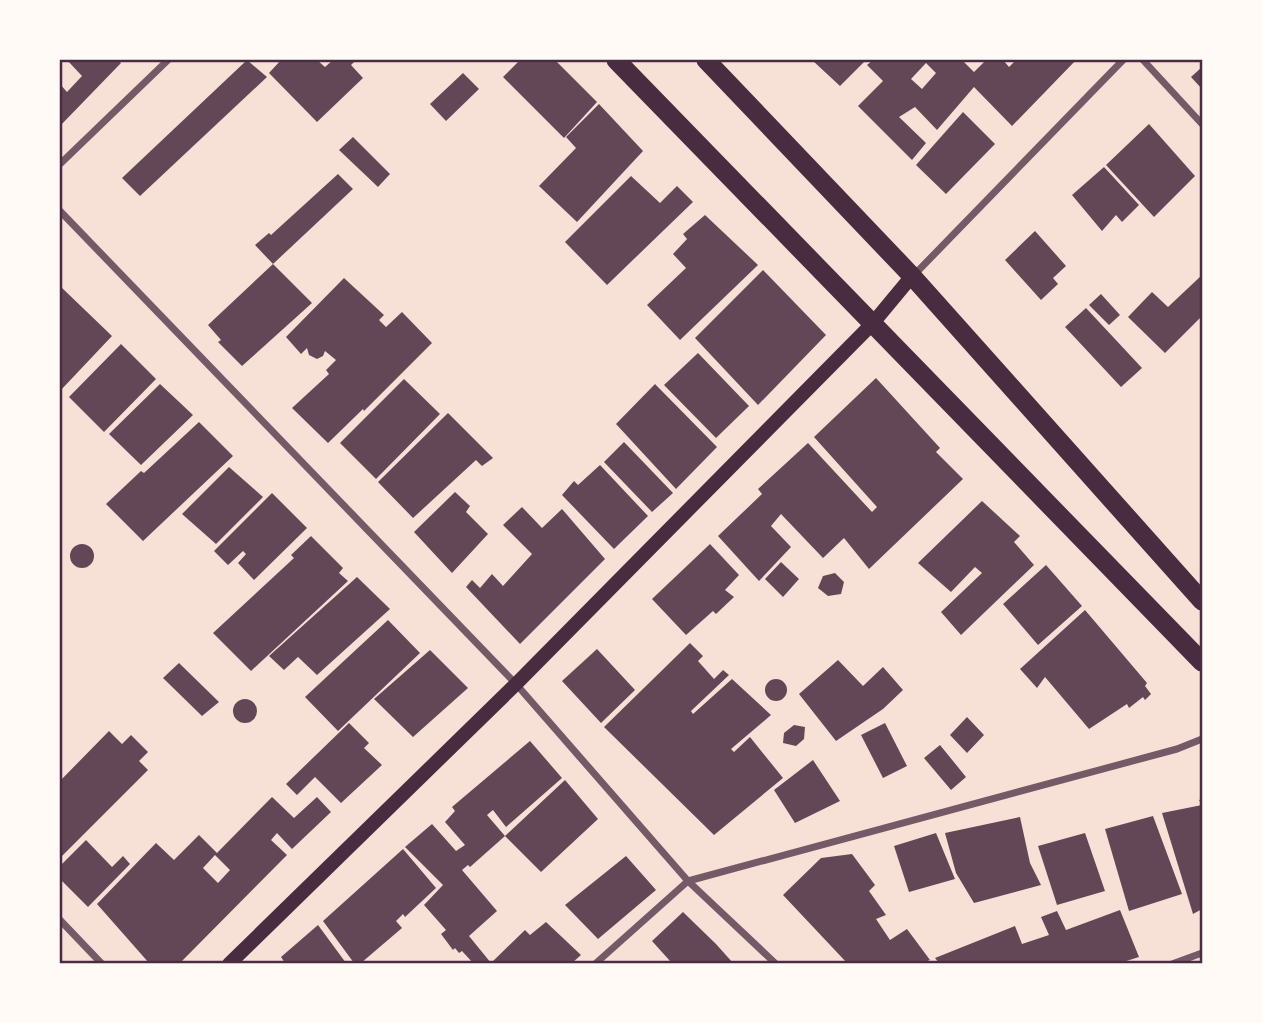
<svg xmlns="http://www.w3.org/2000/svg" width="1262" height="1023" font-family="'Work Sans',sans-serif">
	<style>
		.building { fill: #644757; fill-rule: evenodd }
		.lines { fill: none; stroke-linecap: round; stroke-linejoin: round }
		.minor { stroke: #755966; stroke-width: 7 }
		.secondary { stroke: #4a2c40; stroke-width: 14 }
		.trunk { stroke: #4a2c40; stroke-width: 19 }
		.neatline { fill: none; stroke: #4a2c40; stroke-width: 2.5 }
	</style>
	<rect width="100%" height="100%" fill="#f7e1d7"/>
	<!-- building -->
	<path class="building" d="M67,60H118L121,63L60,126V84L67,92L82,76Z
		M247,60L267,77L140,196L122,178Z
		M281,60H317L325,67L333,60H356L351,65L363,78L317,122L269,73Z
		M520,60H555L597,102L564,138L503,77Z
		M812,60H866L840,86Z
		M873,60H962L974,72L986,60H1003L1009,67L1016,60H1076L1012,126L974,87L937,130L915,107L899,117L926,143L912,160L858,106L883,81L867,65ZM926,63L936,73L922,89L911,79Z
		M1202,67V89L1191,77Z
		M463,73L479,89L446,121L430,104Z
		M599,104L643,151L577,222L539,186L576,148L566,137Z
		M963,112L995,144L946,194L916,165Z
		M1149,124L1195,176L1154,217L1106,165Z
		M353,137L390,174L378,187L339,150Z
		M1104,167L1139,205L1122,222L1116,215L1102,231L1072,195Z
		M338,174L353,189L273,264L255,245L269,233L271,235Z
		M631,176L660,203L677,186L693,202L607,285L565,242Z
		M705,215L758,265L680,340L647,305L686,268L673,254L687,239L683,234Z
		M1035,231L1066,266L1053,278L1058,284L1041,300L1005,260Z
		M273,264L312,303L242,366L218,342L221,340L208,325Z
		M763,270L826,335L758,405L695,338Z
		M1202,275V316L1165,353L1128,317L1152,292L1168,307Z
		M344,278L384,315L379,320L386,327L402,312L432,343L364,411L363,409L328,443L292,408L329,374L326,370L336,360L325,351L323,356L317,359L309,355L307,348L301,354L286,337Z
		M60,286L112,336L60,391Z
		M1101,294L1120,315L1109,325L1089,305Z
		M1086,308L1142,368L1121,387L1065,327Z
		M121,344L156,379L104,432L69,397Z
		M698,353L749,406L716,438L664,385Z
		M876,378L940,448L936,452L963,479L869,569L844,538L823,558L781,514L771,526L791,547L759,581L718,536L762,494L758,489L808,443L872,512L877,507L814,437Z
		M404,379L440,414L376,479L340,443Z
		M160,384L193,415L141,465L109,434Z
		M655,384L717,447L676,489L616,424Z
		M448,413L493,458L482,466L476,460L413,518L378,482Z
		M199,422L233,456L143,541L106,504L141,471L144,473Z
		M624,442L673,493L652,512L604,462Z
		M600,465L648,516L614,549L562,495L574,481L578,485Z
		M229,467L263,497L216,544L182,514Z
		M455,492L470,506L466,512L488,534L452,573L414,532Z
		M272,493L307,528L254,580L238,563L246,554L243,551L228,565L214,551Z
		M982,501L1020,536L1014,542L1034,565L961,635L941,612L982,573L975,567L951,592L918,563Z
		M522,507L542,528L562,509L605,559L520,644L466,587L472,580L480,588L492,574L503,586L532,554L503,525Z
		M311,536L343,568L339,573L348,581L251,671L213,633L294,558L291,555Z
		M70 556a12 12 0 1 1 24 0a12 12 0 1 1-24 0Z
		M710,544L739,575L725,590L734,597L716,614L713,611L686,635L652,599Z
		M781,562L799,579L783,597L765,579Z
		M1046,565L1082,606L1038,645L1003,604Z
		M835,573L844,582L841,594L828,596L818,588L823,576Z
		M357,577L390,609L317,675L298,657L284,670L269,656Z
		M1085,610L1147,683L1145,686L1151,694L1145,700L1143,697L1129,708L1127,704L1089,729L1045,677L1037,688L1020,669Z
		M388,620L420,653L338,731L305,697Z
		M690,643L703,656L698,661L714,679L723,670L729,675L691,711L693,714L732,679L771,715L731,749L734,752L750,737L783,778L714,835L604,727Z
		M597,649L635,690L601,723L562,681Z
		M430,650L468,688L413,737L374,699Z
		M838,660L863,686L883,667L903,690L883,709L836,741L799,694Z
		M179,663L219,702L202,716L163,678Z
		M765 690a11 11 0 1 1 22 0a11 11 0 1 1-22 0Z
		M233 711a12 12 0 1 1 24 0a12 12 0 1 1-24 0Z
		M967,717L984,735L967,753L950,735Z
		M349,723L369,743L364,748L382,765L341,803L315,777L297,795L286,784Z
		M885,723L907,766L883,778L861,735Z
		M794,725L805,727L804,739L796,746L783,743L784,733Z
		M109,731L122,744L131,735L148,752L139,761L148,770L60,858V781Z
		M530,741L562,778L506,827L493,810L487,815L505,836L470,867L468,865L462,870L497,911L469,936L491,963L525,930L530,935L546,922L581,955L572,963H473L462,951L459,953L455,948L453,950L441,934L446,930L424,905L443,885L405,847L432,824L456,851L465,845L445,822L455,811L452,807Z
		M940,745L966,777L951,790L924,758Z
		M813,760L840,801L795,823L774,790Z
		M565,780L598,819L541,872L505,836Z
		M272,797L294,818L317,797L331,812L292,849L277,833L271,840L287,855L180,963H149L97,904L156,843L174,860L199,835L217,853ZM215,855L230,870L218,883L203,868Z
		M1202,799V909L1193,914L1162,813L1202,805L1199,800Z
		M1153,816L1182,894L1129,911L1105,829Z
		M1020,817L1030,863L1041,885L974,903L956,873L945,833Z
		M936,833L955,879L909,892L894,846Z
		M1085,833L1105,891L1057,905L1038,846Z
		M86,840L112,867L123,856L130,864L88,907L60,879V866Z
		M403,849L436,888L405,917L403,914L396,921L402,928L361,963H354L323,921Z
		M852,854L875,885L869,891L886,915L876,919L890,940L907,929L930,960L922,963H847L783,895L821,858Z
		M626,856L656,890L598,939L565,905Z
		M1120,910L1139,957L1120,963H939L935,958L1015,926L1022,944L1049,935L1041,917L1057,911L1066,930Z
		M683,912L716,944L733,963H668L670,961L652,941Z
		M318,925L346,963H285L281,957Z"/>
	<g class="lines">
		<!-- minor -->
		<path class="minor" d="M1143,60L1202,124
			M60,164L168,60
			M60,211L516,684L688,881L776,964
			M914,275L1123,60
			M60,920L102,964
			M595,964L688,881L1177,749L1202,739
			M1172,964L1202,953"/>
		<!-- secondary -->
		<path class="secondary" d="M229,964L516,684L873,323L912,276"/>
		<!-- trunk -->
		<path class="trunk" d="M616,60L1202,662
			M706,60L912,276L1202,601"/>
	</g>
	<!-- border -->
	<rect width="1262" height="1023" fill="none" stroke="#fffaf5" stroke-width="122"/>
	<rect x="61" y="61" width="1140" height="901" class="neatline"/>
</svg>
